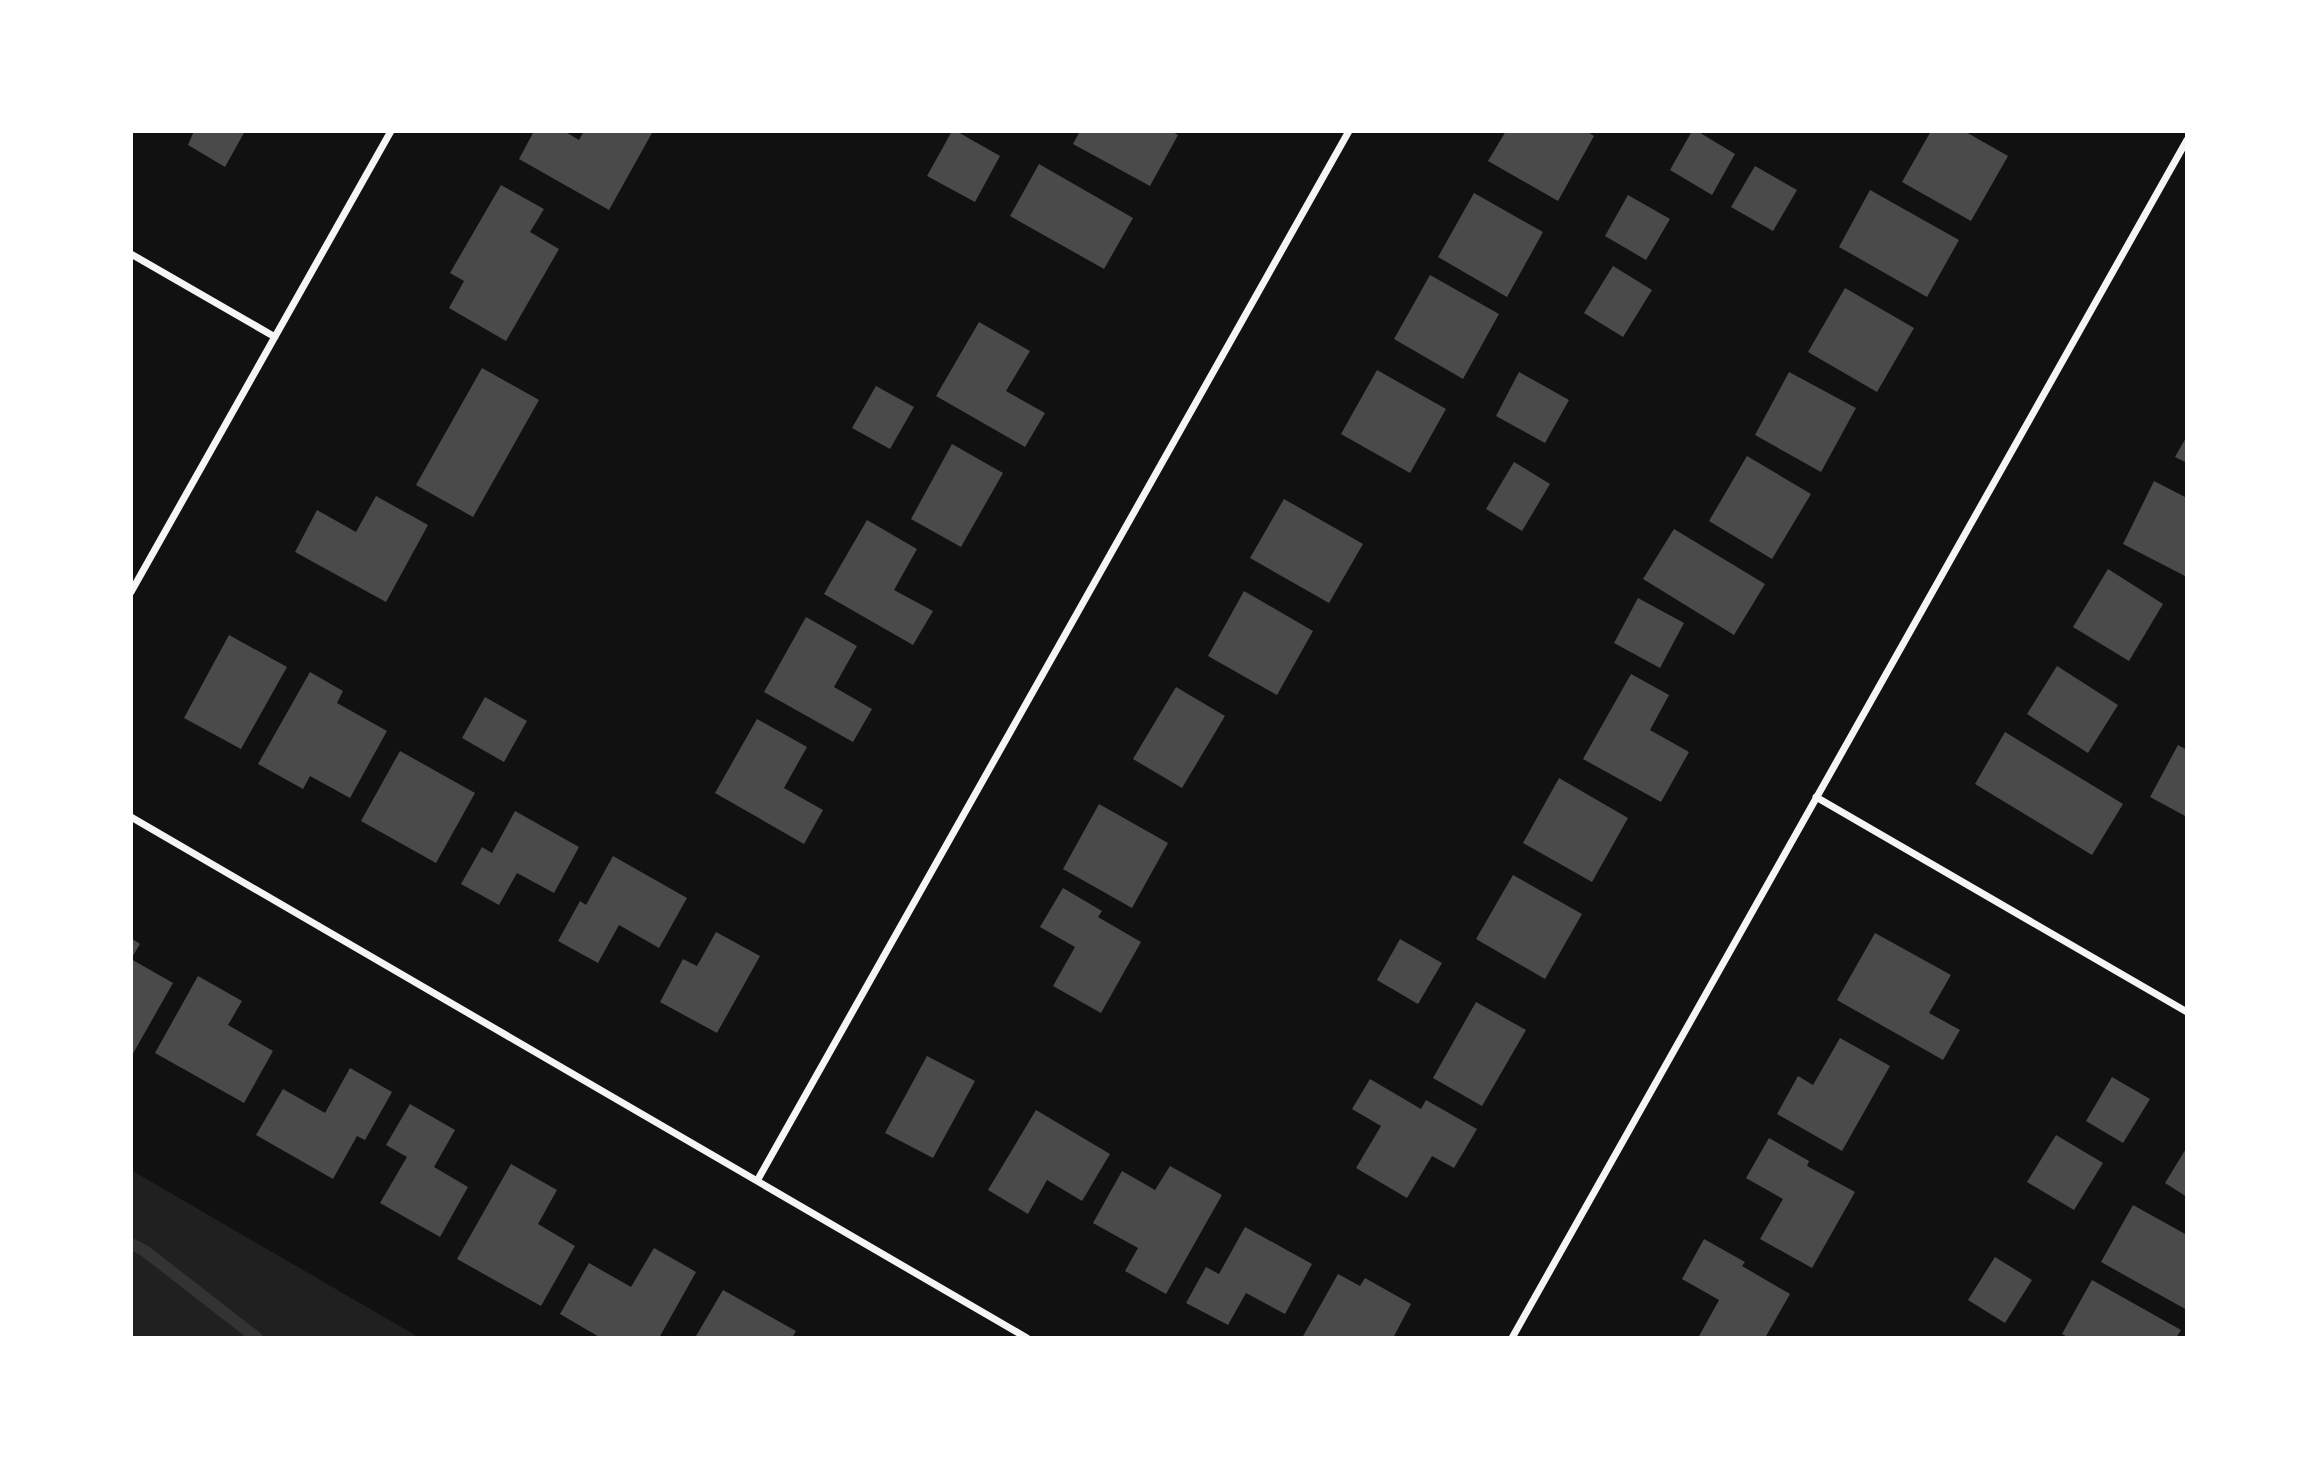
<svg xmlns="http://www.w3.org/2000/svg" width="2318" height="1469" font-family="'Varela Round',sans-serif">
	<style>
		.green { fill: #202020 }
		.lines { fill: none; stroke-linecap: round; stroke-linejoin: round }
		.stream { stroke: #333; stroke-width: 12 }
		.building { fill: #4a4a4a }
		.minor { stroke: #f5f5f5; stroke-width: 7 }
	</style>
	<rect width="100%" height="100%" fill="#111"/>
	<!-- green -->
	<path class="green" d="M131,1170L420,1338H131Z"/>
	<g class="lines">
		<!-- stream -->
		<path class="stream" d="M131,1244L145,1251L257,1338"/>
	</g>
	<!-- building -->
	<path class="building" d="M194,131H245L225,167L188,145Z
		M534,131H564L579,140L584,131L652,133L609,210L519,159Z
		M952,131H956L1000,156L975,202L927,176Z
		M1080,131H1171L1178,135L1150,186L1073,144Z
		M1506,131H1586L1594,136L1558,201L1488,161Z
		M1692,131H1697L1735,154L1712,195L1670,170Z
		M1931,131H1964L2008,156L1971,221L1902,182Z
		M1039,164L1133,218L1104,269L1010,216Z
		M1755,166L1797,190L1773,231L1731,207Z
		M501,185L544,209L530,232L559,249L506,341L449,308L464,281L450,273Z
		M1870,190L1959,240L1927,297L1839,247Z
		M1474,193L1543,232L1507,297L1438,257Z
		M1628,195L1670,219L1646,260L1605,236Z
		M1613,266L1652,290L1623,337L1584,313Z
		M1430,275L1499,314L1463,379L1394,339Z
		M1845,288L1914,328L1877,392L1808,352Z
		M979,322L1030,351L1006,391L1045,413L1025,447L936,396Z
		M482,368L539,400L473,517L416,485Z
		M1377,370L1446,409L1410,473L1341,434Z
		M1519,372L1569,400L1545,443L1496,416Z
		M1789,372L1856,408L1821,472L1755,435Z
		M876,386L914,407L890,449L852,428Z
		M2187,436V463L2175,457Z
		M952,444L1003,473L961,547L911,519Z
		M1747,456L1811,494L1772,559L1709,521Z
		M1514,462L1550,484L1522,531L1486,509Z
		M2154,481L2187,498V571L2185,576L2123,544Z
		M376,496L428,525L386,602L295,552L317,510L356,532Z
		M1284,499L1363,544L1329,603L1250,558Z
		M867,520L917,549L894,590L933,611L913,645L824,594Z
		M1674,529L1765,584L1734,635L1643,579Z
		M2108,569L2163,604L2129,661L2073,627Z
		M1244,591L1313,631L1277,695L1208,656Z
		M1638,598L1684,623L1660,668L1614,643Z
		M806,617L857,646L834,687L872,709L853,742L764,692Z
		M229,635L287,667L241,749L184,718Z
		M2057,666L2118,705L2088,753L2027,714Z
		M310,672L343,691L337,703L387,731L350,798L310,776L303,789L258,764Z
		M1631,674L1669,695L1650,730L1689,752L1661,802L1583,759Z
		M1176,687L1225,716L1182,788L1133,759Z
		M485,697L527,721L504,762L462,738Z
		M757,719L807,747L784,788L823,810L804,844L715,793Z
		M2005,732L2123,804L2092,855L1975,784Z
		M2178,745L2187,750V817L2150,797Z
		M400,751L475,793L436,863L361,821Z
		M1559,778L1628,818L1592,882L1523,843Z
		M1099,804L1168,843L1132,908L1063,869Z
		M515,811L579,847L554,893L517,873L499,905L461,884L482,847L492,853Z
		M613,856L687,898L659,948L619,925L598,963L558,941L580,901L586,905Z
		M1513,875L1582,914L1545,979L1476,939Z
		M1063,888L1102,911L1098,917L1141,942L1101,1013L1053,986L1075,947L1040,927Z
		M716,932L760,956L717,1033L660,1002L683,959L697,966Z
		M1875,933L1951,975L1929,1013L1960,1030L1943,1060L1837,1000Z
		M131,938L140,944L131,959L173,983L131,1057Z
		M1400,939L1442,963L1418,1004L1377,980Z
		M198,976L242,1001L228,1025L273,1051L244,1103L155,1053Z
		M1476,1002L1526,1030L1482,1106L1433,1078Z
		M1840,1038L1890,1066L1842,1151L1777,1114L1798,1076L1813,1085Z
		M927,1056L975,1081L933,1158L885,1133Z
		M350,1068L392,1092L365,1140L357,1136L333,1179L256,1135L283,1089L325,1113Z
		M2112,1077L2150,1099L2123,1143L2086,1121Z
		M1370,1079L1421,1109L1426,1100L1477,1129L1454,1168L1432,1156L1407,1198L1356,1168L1381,1126L1352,1109Z
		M410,1104L455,1130L434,1167L468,1187L440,1237L380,1203L407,1157L386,1145Z
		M1036,1110L1110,1154L1082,1201L1047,1180L1028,1214L988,1190Z
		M2056,1135L2103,1163L2074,1210L2027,1182Z
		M1769,1138L1809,1161L1807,1166L1855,1192L1812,1268L1760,1239L1783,1199L1746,1178Z
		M2187,1147V1197L2165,1183Z
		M511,1164L557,1190L538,1224L575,1246L541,1306L457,1259Z
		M1170,1166L1222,1195L1166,1294L1125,1271L1138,1248L1093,1223L1122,1171L1155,1190Z
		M2133,1205L2187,1235V1310L2101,1262Z
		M1245,1227L1312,1264L1285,1314L1246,1293L1228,1325L1186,1303L1206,1267L1219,1274Z
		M1704,1239L1745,1262L1742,1266L1790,1294L1765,1338H1698L1719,1300L1682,1279Z
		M654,1248L696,1272L659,1338H601L560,1314L589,1263L631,1287Z
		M1995,1257L2032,1280L2005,1323L1968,1300Z
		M1338,1274L1360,1286L1365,1278L1411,1304L1393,1338H1302Z
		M2092,1280L2181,1330L2176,1338H2069L2062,1334Z
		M723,1290L796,1331L792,1338L696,1336Z"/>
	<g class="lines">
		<!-- minor -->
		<path class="minor" d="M131,254L275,337
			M131,592L391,131
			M1816,797L2187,1012
			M131,817L1027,1338
			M757,1181L1349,131
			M1512,1338L2187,140"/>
	</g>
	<!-- border -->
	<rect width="2318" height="1469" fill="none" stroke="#ffffff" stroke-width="266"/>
</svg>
